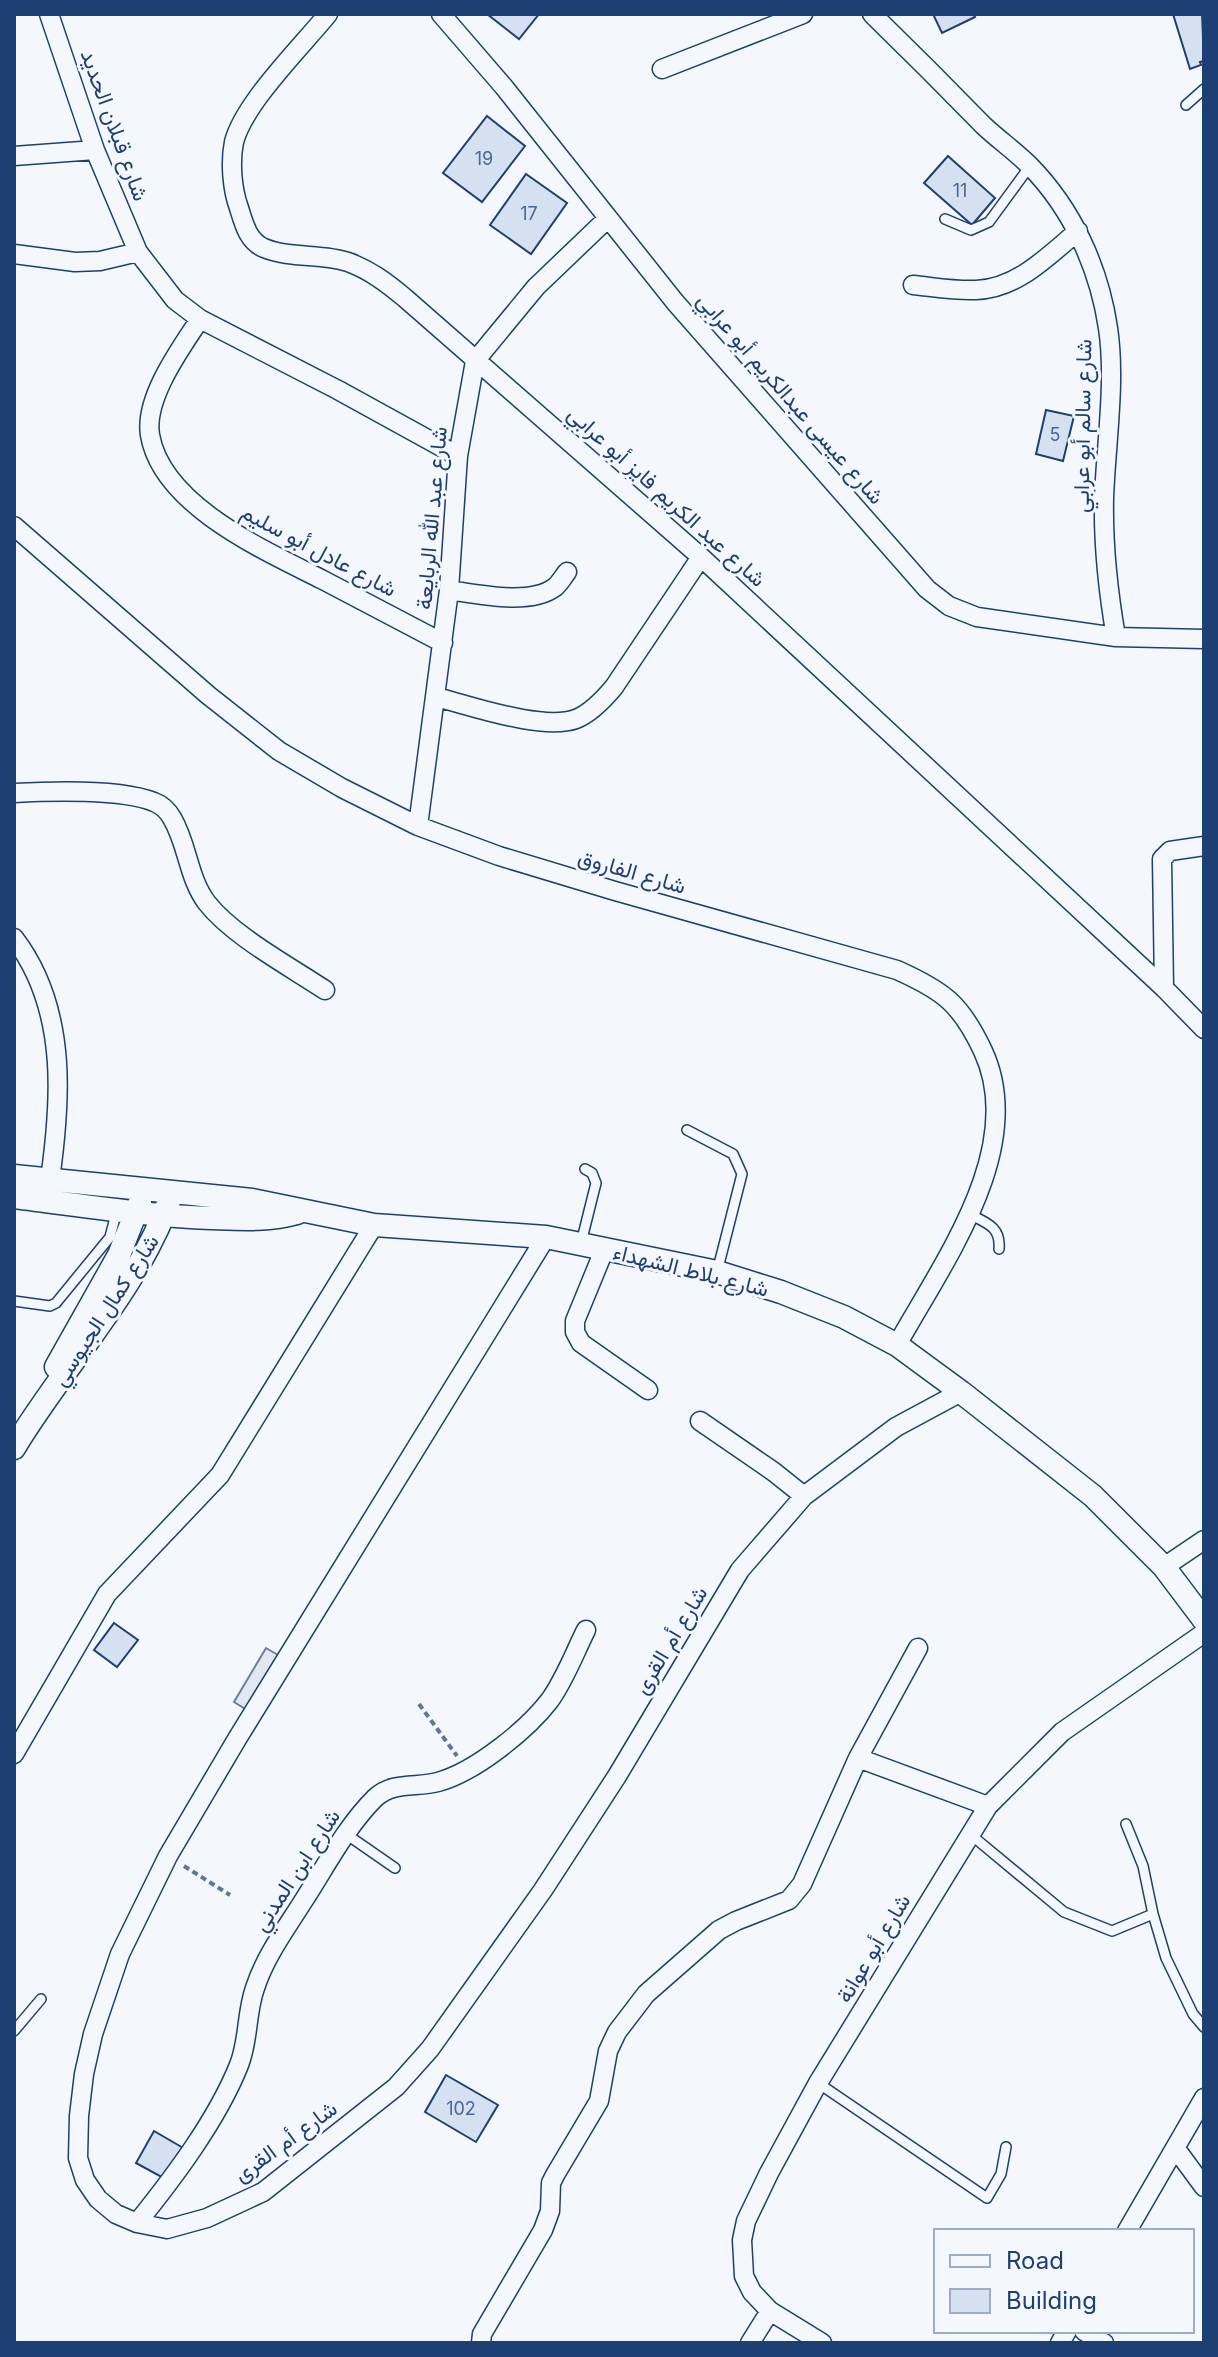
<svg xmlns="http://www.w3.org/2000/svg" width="1218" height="2357" font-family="Inter,Vazirmatn,sans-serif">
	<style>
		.parking { fill: #e3e8f0; stroke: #687fa3; stroke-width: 2 }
		.building { fill: #d5e0f0; stroke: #1d3f73; stroke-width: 2 }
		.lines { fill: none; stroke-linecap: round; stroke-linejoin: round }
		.service-casing { stroke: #1d3f73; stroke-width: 12 }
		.minor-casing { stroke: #1d3f73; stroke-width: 21 }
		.tertiary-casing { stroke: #1d3f73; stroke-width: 25 }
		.path { stroke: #5e769c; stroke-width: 4; stroke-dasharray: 6 4; stroke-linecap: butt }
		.service { stroke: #f4f7fb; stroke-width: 9 }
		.minor { stroke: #f4f7fb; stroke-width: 18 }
		.tertiary { stroke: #f4f7fb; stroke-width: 22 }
		.labels { text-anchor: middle; stroke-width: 6; stroke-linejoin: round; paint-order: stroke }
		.number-label { font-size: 18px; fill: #4b6792 }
		.street-label { font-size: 22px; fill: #1d3f73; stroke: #f4f7fb }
	</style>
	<rect width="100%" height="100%" fill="#f4f7fb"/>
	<!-- parking -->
	<path class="parking" d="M266,1648L278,1655L247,1710L234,1702Z"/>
	<!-- building -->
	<path class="building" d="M487,14H539L519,39Z
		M933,14H973L975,17L942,33Z
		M1173,14H1202L1204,61L1200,62L1201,65L1190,69Z
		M487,116L525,146L482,202L443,173Z
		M948,156L995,198L972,225L924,183Z
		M526,174L567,203L531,254L490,225Z
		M1046,410L1074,416L1063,461L1036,454Z
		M114,1623L138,1640L117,1667L94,1650Z
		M446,2075L498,2105L476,2142L425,2112Z
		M154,2131L185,2149L167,2180L136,2163Z"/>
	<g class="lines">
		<!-- service casing -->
		<g class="service-casing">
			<path id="service" d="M1186,105L1204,89
				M945,219L971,230L989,222L1030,166
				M687,1130L733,1154L742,1174L717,1272
				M969,1214C987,1223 1001,1227 999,1249
				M581,1243L596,1183L592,1173L585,1169
				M14,1301L50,1306L56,1303L110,1237L117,1210
				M1126,1824L1143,1866L1153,1914L1166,1958L1193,2014L1204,2027
				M346,1834L395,1868
				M970,1834L1064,1912L1112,1931L1153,1914
				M14,2031L41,1999
				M818,2083L987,2198L1001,2174L1006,2147"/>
		</g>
		<!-- minor casing -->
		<g class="minor-casing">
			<path id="minor" d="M49,14L95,150L138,252L175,300L200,319L338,390L458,456
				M328,14C302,46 244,103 234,142C230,162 232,189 239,208C244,224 248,241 264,248C291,259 322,253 348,262C370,270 387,283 405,298L701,557L1164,988L1204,1029
				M441,14L504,87L675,302L927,589L949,606L977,617L1116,637L1204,639
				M872,14C910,51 947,88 984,126C999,140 1016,152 1030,166C1073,210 1099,268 1108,328C1116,381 1106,444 1104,498C1103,546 1108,591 1116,637
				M662,69L803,14
				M14,156L95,150
				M14,254L75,262L100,261L138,252
				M913,285C933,287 955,291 976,290C1017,289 1048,256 1078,231
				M200,319C181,348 144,398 150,435C162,506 266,551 323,580C363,601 403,622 443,643
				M14,526L208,695L279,751L342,788L418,826L499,856L615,891L897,970C944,991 961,1004 983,1051C1028,1148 943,1262 897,1345
				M449,590C477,594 531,606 555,587C559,584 563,577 567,572
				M436,697C472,706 542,731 576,719C591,713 604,699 614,687L701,557
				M14,793C50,791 122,789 154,802C162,805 168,811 172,818C188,845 188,878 207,903C233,936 289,966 325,990
				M418,826L449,590L458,456L475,361L536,287L607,219
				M14,938C70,1011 61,1108 48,1193
				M1164,988L1162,859L1170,851L1204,846
				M546,1237L237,1739L168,1856L120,1954L93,2034L84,2074L79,2116L78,2158L85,2180L98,2199L116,2214L137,2223L167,2229L207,2218L263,2192L396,2087L430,2049L543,1890L617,1776L740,1570L804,1496L896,1427L961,1392
				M605,1248L575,1321V1332L581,1343L648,1390
				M700,1421L774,1472L804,1496
				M1164,1567L1204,1540
				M14,1754L107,1594L220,1475L374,1225
				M858,1758L988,1806
				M1176,2149L1204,2187
				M137,2223C174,2177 217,2120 239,2065C249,2040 246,2013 255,1988C265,1957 285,1930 302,1903C325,1868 345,1828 375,1798C393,1781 417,1788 438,1782C475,1772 527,1730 550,1700C565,1679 575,1652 586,1630
				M1127,2231L1204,2098
				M1084,2331L1104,2343
				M481,2343L482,2334L543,2230L550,2211L551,2183L555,2175L599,2101L608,2051L617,2032L646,1994L719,1930L736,1921L789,1900L802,1884L858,1758L918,1648
				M750,2343L770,2311
				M822,2343L770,2311L752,2292L744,2276L742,2240L746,2221L769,2173L818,2083L988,1806L1062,1732L1204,1633
				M1060,2343L1067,2331"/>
		</g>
		<!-- tertiary casing -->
		<g class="tertiary-casing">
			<path id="tertiary" d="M14,1176L252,1200L374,1225L546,1237L717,1272L781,1292L844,1317L897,1345L961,1392L1093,1496L1164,1567L1204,1620
				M14,1197C80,1205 145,1216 211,1218C240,1219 269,1221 297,1213
				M56,1367L119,1255L140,1202
				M14,1448C65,1363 139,1289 172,1193"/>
		</g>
		<!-- path -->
		<path class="path" d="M419,1704L457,1756
			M184,1866L230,1895"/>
		<!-- service -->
		<use href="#service" class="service"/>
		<!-- minor -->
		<use href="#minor" class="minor"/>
		<!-- tertiary -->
		<use href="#tertiary" class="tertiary"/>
	</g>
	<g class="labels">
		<!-- number labels -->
		<g class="number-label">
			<text x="484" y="165">19</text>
			<text x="960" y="197">11</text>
			<text x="529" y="220">17</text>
			<text x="1055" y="441">5</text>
			<text x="461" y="2115">102</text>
		</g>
		<!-- street labels -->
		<g class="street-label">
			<text transform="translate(115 125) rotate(70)" y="8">شارع قبلان الحديد</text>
			<text transform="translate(791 398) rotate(49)" y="8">شارع عيسى عبدالكريم أبو عرابي</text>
			<text transform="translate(1082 426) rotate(-89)" y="8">شارع سالم أبو عرابي</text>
			<text transform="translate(667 496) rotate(42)" y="8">شارع عبد الكريم فايز أبو عرابي</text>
			<text transform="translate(431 518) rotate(-85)" y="8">شارع عبد الله الربايعة</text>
			<text transform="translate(319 550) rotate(28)" y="8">شارع عادل أبو سليم</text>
			<text transform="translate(632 871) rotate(16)" y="8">شارع الفاروق</text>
			<text transform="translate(691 1270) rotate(14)" y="8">شارع بلاط الشهداء</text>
			<text transform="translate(105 1310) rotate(-57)" y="8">شارع كمال الجيوسي</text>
			<text transform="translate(670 1640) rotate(-59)" y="8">شارع أم القرى</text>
			<text transform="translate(296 1870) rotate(-57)" y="8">شارع ابن المدني</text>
			<text transform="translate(873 1948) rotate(-59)" y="8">شارع أبو عوانة</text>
			<text transform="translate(285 2141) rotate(-36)" y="8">شارع أم القرى</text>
		</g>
	</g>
	<!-- border -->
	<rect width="1218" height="2357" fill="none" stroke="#1d3f73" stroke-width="32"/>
	<!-- legend -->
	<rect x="934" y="2229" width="260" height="104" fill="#f4f7fb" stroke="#9eadc5" stroke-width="2"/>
	<rect x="950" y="2255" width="40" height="12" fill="#f4f7fb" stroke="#9eadc5" stroke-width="2"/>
	<text x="1006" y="2269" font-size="24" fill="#1d3f73">Road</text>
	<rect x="950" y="2289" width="40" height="24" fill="#d5e0f0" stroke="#9eadc5" stroke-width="2"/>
	<text x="1006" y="2309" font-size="24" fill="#1d3f73">Building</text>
</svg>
